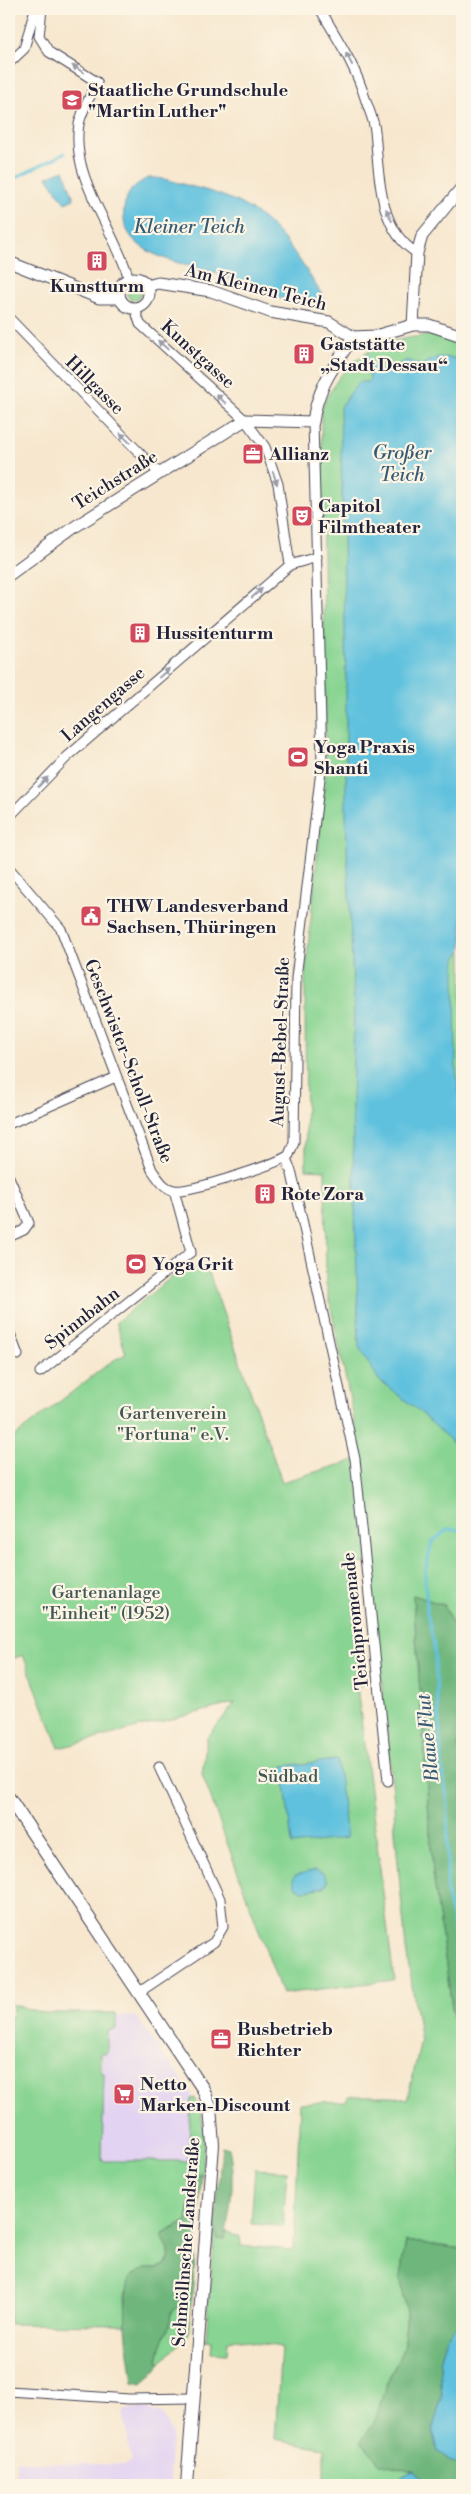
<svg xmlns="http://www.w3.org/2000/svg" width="471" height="2494" font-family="'Libre Bodoni',serif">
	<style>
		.built { fill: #e3d3f2 }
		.green { fill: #88d492; stroke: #557b66 }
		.forest { fill: #6eb67c; stroke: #486c5c }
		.water { fill: #5fc1de; stroke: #40728c }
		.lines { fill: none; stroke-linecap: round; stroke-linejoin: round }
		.stream { stroke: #5fc1de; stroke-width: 3 }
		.minor-casing { stroke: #424051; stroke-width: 11 }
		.tertiary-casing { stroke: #424051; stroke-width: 13 }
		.secondary-casing { stroke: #424051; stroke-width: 14 }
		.minor { stroke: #fff; stroke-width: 9 }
		.tertiary { stroke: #fff; stroke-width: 11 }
		.secondary { stroke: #fff; stroke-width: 12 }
		.oneway { fill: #9c9ca7 }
		.labels { text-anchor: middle; stroke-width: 4.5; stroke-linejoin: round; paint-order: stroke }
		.poi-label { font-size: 18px; font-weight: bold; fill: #22223b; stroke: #fcf5e5; text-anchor: start }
		.street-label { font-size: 18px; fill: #22223b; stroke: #fcf5e5 }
		.park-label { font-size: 18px; fill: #415755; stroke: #fcf5e5 }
		.water-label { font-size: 19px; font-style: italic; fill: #375a74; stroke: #fcf5e5 }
	</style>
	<rect width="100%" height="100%" fill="#fcf5e5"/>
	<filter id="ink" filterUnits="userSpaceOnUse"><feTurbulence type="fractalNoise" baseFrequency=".02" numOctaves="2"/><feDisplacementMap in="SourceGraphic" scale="10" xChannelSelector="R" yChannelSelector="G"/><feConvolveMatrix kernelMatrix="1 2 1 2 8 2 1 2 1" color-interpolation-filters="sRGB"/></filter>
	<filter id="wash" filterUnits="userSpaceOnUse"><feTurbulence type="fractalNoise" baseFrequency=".0096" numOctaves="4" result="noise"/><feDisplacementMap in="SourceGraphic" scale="20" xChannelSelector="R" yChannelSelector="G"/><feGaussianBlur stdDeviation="1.12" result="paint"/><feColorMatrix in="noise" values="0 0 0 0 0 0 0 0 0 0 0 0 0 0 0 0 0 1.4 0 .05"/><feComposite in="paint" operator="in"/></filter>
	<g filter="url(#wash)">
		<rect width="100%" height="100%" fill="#f7e7ce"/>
		<!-- built -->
		<path class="built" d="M117,2015L136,2017L191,2093L198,2111L196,2174L99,2167L104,2019Z
			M142,2408L162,2414L171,2432L170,2485H16V2460L44,2463L124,2465L131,2460L123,2410Z"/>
		<!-- green -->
		<path class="green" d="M127 293a7 7 0 1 1 14 0a7 7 0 1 1-14 0Z
			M432,335L462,343V1647L444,1605L413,1595L433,1873L462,2079V2249L406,2241L400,2276L407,2313L403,2349L386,2385L375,2423L361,2441L380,2463L413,2471L385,2485H283L324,2479V2448L275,2439L281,2347L235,2339L228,2340L227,2354L211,2353L212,2341L206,2340L215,2222L217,2239H225L226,2231L240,2237L241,2246L294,2250L300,2103L346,2101L349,2096H394L407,2100L421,2041L406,1949L395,1831L394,1801L369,1563L356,1564L362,1685L357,1686L394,1980L282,1994L202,1774L207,1738L235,1703L59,1748L23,1655L9,1660V1441L112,1361L126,1354L116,1322L173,1276L206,1264L282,1482L362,1458L326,1283L325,1170L306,1169L305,977L326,770L321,411C341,358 378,339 432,335Z
			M12,2004L43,2013H116V2029L107,2031V2053H101V2073H104L102,2161H188L191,2099L195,2098C207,2123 205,2146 202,2173L189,2178L191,2200L187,2221L161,2235C167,2246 173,2253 166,2265L157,2268H145L125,2294L126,2325L9,2324V2022L13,2011Z
			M255,2169L287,2171L283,2226L251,2224Z
			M192,2297L188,2335L160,2364C156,2345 171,2334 171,2312Z"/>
		<!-- forest -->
		<path class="forest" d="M413,1595L444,1605L462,1647V1725L458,1745L462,1756V2079L433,1873Z
			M222,2146L229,2148C236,2178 230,2209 225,2239H217L215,2222Z
			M202,2173L192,2297L171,2312C171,2334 156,2345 160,2364L142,2385L133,2383C129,2349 120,2311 130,2277L145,2268H157L167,2265C173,2253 167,2245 161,2235L187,2221L191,2200L189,2178Z
			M406,2241L462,2249V2325H457L447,2336L440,2363L442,2397L433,2428L438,2452L462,2468V2485H431L413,2471L380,2463L361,2441L374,2423L386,2385L403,2349L407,2313L400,2276Z"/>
		<!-- water -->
		<path class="water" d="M64,170L74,199L65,203L47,177Z
			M148,178C164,177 178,183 193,187C267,204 286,238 324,298L318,305C299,302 280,300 262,293C246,287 231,279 216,273C184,263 119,256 124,209C125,193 135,184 148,178Z
			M439,357L454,358L462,362V949L456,959L455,969L456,1070L462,1113V1451L419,1411L379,1380L359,1347L352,1109L354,1009L346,822V679L340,407L359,382H367L370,379L368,367L375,364L379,371H389L407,360L420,365Z
			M337,1760L347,1838L292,1845L283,1766Z
			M316,1870L323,1873L328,1881L324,1887L303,1891L296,1887L293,1880L295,1875Z
			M457,2325H462V2468L438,2452L433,2428L442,2397L440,2363L447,2336Z
			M413,2471L431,2485H385Z"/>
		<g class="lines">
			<!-- stream -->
			<path class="stream" d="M9,181L65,153
				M366,356L369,359
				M462,1530L448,1529L432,1542L425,1573L427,1612L434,1645L442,1765L448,1803L447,1894L462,1966"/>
		</g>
	</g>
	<g filter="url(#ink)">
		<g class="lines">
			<!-- minor casing -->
			<g class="minor-casing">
				<path id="minor" d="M42,9L39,36L49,52L97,82C91,95 82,110 79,124C70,179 115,228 129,279
					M320,9C337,38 355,65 365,98C368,108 374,120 375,131C379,170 377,230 417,253
					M9,63L24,49L35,9
					M135,308L140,324L245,420L265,447L278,484L290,565
					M9,318L159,473
					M9,817L67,757L290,565L317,557
					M9,868L61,929L152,1170C158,1178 164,1189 174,1190C188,1193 278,1164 289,1155L294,1142L296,978L322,762L313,422
					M9,1124L116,1077
					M286,1158L292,1174L355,1459L388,1781
					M9,1177L29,1223L24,1230L9,1237
					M9,1331L18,1355
					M40,1372L191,1252L174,1190
					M138,1993L214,1942L223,1927L220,1899L159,1767
					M9,2391L129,2399L192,2398"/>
			</g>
			<!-- tertiary casing -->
			<g class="tertiary-casing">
				<path id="tertiary" d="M9,262L99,298H119
					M119 293a15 15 0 1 1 30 0a15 15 0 1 1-30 0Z
					M147,286L158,283L211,291L270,312L329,322L353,337L375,336L413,325H429L462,336
					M413,325L417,253L422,236L462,187
					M9,575L76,526L245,420L313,422C317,388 335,365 353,337"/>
			</g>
			<!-- secondary casing -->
			<g class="secondary-casing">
				<path id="secondary" d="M9,1798L203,2089L210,2107L213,2145L187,2485"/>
			</g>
			<!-- minor -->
			<use href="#minor" class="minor"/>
			<!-- tertiary -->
			<use href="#tertiary" class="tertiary"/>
			<!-- secondary -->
			<use href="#secondary" class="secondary"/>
		</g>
		<!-- one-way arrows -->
		<defs><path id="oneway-solid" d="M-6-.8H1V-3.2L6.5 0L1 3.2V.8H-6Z" transform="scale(1.25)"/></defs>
		<g class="oneway">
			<use href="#oneway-solid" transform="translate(349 59) rotate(-117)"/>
			<use href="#oneway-solid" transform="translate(78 69) rotate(-148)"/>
			<use href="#oneway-solid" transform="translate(389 215) rotate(-115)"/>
			<use href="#oneway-solid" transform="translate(163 345) rotate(-138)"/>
			<use href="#oneway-solid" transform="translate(221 399) rotate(-137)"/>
			<use href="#oneway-solid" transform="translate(125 438) rotate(-135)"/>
			<use href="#oneway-solid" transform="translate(275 478) rotate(72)"/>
			<use href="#oneway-solid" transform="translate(257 593) rotate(-41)"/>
			<use href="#oneway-solid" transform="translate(164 673) rotate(-41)"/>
			<use href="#oneway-solid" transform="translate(43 782) rotate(-46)"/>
		</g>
	</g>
	<!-- icons -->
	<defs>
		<g id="school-square" transform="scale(1.125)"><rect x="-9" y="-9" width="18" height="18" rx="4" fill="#d1495b" stroke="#fcf5e5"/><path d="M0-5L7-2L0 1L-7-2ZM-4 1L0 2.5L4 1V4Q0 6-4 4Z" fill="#fff"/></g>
		<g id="building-square" transform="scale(1.125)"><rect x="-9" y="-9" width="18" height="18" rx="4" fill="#d1495b" stroke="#fcf5e5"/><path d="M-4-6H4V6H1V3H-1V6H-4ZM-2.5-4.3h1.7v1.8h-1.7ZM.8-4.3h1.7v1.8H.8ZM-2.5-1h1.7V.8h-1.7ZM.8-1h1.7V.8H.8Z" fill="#fff"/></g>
		<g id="office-square" transform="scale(1.125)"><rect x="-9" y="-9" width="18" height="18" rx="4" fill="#d1495b" stroke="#fcf5e5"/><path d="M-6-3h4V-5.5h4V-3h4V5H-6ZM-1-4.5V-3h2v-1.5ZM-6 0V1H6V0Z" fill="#fff"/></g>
		<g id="theatre-square" transform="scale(1.125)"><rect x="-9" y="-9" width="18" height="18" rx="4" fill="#d1495b" stroke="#fcf5e5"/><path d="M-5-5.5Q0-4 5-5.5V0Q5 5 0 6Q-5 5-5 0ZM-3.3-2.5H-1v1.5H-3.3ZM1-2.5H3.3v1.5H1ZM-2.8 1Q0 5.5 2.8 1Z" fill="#fff"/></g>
		<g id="stadium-square" transform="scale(1.125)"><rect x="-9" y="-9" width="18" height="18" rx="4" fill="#d1495b" stroke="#fcf5e5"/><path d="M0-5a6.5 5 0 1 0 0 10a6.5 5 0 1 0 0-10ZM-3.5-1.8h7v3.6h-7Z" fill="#fff"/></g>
		<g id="civic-square" transform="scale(1.125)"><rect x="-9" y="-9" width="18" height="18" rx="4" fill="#d1495b" stroke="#fcf5e5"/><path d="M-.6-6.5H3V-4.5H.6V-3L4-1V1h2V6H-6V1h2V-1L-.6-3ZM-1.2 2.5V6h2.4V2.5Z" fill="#fff"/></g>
		<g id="supermarket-square" transform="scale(1.125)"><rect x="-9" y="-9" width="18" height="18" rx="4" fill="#d1495b" stroke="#fcf5e5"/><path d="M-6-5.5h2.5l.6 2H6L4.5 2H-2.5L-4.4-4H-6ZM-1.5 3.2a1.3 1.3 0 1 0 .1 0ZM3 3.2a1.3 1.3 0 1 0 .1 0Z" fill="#fff"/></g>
	</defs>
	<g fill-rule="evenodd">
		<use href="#school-square" x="72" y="100"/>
		<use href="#building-square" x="97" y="261"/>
		<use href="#building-square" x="304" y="354"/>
		<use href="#office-square" x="253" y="454"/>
		<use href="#theatre-square" x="302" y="516"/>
		<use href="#building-square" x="140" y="633"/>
		<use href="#stadium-square" x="298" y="757"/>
		<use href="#civic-square" x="91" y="916"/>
		<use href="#building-square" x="265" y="1194"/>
		<use href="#stadium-square" x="136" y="1264"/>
		<use href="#office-square" x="221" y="2039"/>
		<use href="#supermarket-square" x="124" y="2094"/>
	</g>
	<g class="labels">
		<!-- poi labels -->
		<g class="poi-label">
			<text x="88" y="96">Staatliche Grundschule<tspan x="88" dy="21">"Martin Luther"</tspan></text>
			<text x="97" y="292" text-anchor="middle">Kunstturm</text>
			<text x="320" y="350">Gaststätte<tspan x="320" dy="21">„Stadt Dessau“</tspan></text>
			<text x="269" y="460">Allianz</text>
			<text x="318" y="512">Capitol<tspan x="318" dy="21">Filmtheater</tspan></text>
			<text x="156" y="639">Hussitenturm</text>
			<text x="314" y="753">Yoga Praxis<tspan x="314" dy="21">Shanti</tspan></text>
			<text x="107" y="912">THW Landesverband<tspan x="107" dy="21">Sachsen, Thüringen</tspan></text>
			<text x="281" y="1200">Rote Zora</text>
			<text x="152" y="1270">Yoga Grit</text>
			<text x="237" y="2035">Busbetrieb<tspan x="237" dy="21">Richter</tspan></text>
			<text x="140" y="2090">Netto<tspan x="140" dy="21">Marken-Discount</tspan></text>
		</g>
		<!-- street labels -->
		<g class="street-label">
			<text transform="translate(256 287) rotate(14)" y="6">Am Kleinen Teich</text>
			<text transform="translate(198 354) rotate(42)" y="6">Kunstgasse</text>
			<text transform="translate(95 385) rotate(45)" y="6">Hillgasse</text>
			<text transform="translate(115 480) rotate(-32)" y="6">Teichstraße</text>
			<text transform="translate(103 704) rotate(-41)" y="6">Langengasse</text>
			<text transform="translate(280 1042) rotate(-88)" y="6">August-Bebel-Straße</text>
			<text transform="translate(129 1061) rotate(69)" y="6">Geschwister-Scholl-Straße</text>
			<text transform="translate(82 1318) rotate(-38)" y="6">Spinnbahn</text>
			<text transform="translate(355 1621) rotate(-96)" y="6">Teichpromenade</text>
			<text transform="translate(186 2242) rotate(-86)" y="6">Schmöllnsche Landstraße</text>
		</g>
		<!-- park labels -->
		<g class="park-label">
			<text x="173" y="1419">Gartenverein<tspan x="173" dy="21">"Fortuna" e.V.</tspan></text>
			<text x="106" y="1598">Gartenanlage<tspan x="106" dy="21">"Einheit" (1952)</tspan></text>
			<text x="288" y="1782">Südbad</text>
		</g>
		<!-- water labels -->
		<g class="water-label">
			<text x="189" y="233">Kleiner Teich</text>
			<text x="402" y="459">Großer<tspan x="402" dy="22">Teich</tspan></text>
			<text transform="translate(427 1738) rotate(-96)" y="7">Blaue Flut</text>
		</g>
	</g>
	<!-- margin -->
	<rect width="471" height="2494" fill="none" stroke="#fcf5e5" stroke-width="30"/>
</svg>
